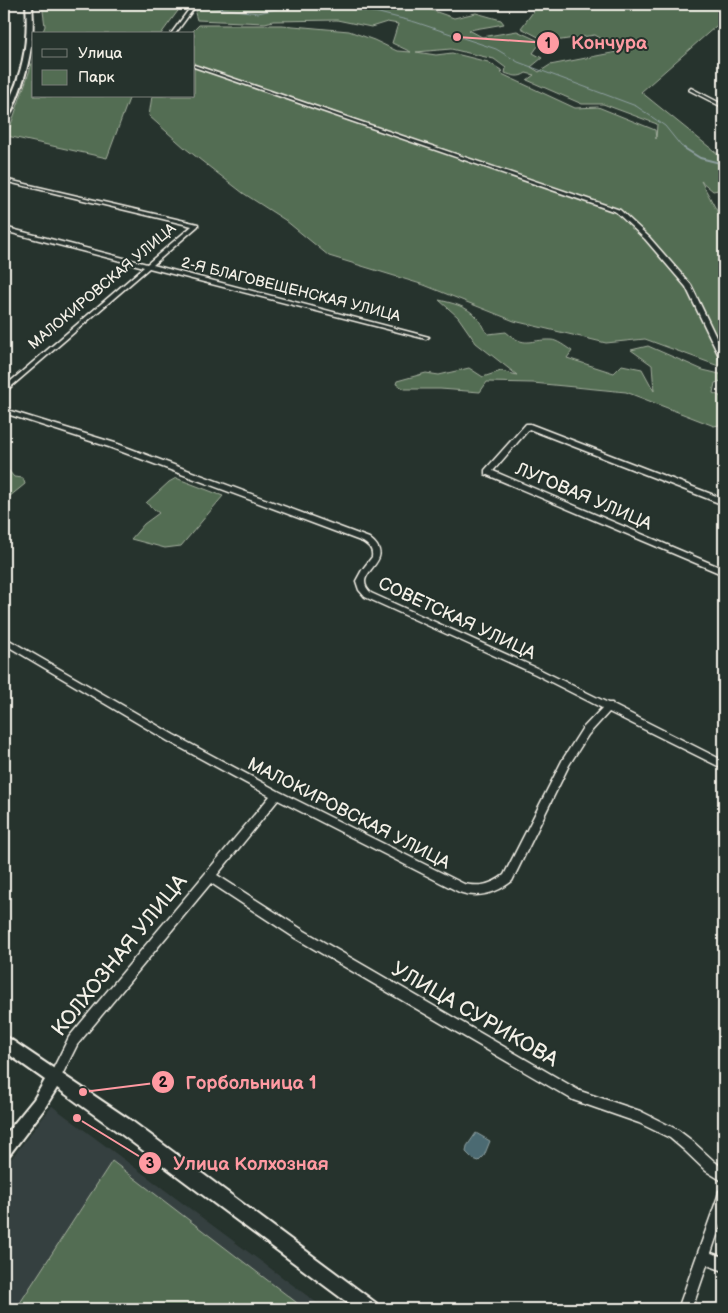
<svg xmlns="http://www.w3.org/2000/svg" width="728" height="1313" font-family="'Balsamiq Sans',sans-serif">
	<style>
		.built { fill: #364040 }
		.green { fill: #536d53; stroke: #a4af9e; fill-rule: evenodd }
		.water { fill: #4b6a72; stroke: #8fa0a1 }
		.lines { fill: none; stroke-linecap: round; stroke-linejoin: round }
		.stream-far1 { stroke: #8fa0a1; stroke-width: 1 }
		.stream { stroke: #8fa0a1; stroke-width: 2 }
		.street-casing { stroke: #f4f1e8; stroke-width: 3 }
		.secondary-casing { stroke: #f4f1e8; stroke-width: 4 }
		.primary-casing { stroke: #f4f1e8; stroke-width: 4 }
		.street { fill: #26332d; fill-rule: evenodd }
		.secondary { fill: #26332d; fill-rule: evenodd }
		.primary { fill: #26332d; fill-rule: evenodd }
		.labels { text-anchor: middle; stroke-width: 4; stroke-linejoin: round; paint-order: stroke }
		.far-street-label { font-size: 15px; fill: #f4f1e8; stroke: #26332d }
		.street-label { font-size: 18px; fill: #f4f1e8; stroke: #26332d }
		.near-street-label { font-size: 21px; fill: #f4f1e8; stroke: #26332d }
		.leader { fill: none; stroke: #ff9aa2; stroke-width: 2 }
		.callout-dot { fill: #ff9aa2; stroke: #26332d; stroke-width: 2 }
		.mark-label { font-size: 15px; text-anchor: middle; font-weight: bold; fill: #111 }
		.callout-label { font-size: 19px; text-anchor: middle; font-weight: bold; fill: #ff9aa2; stroke: #26332d; stroke-width: 4; stroke-linejoin: round; paint-order: stroke }
	</style>
	<rect width="100%" height="100%" fill="#26332d"/>
	<filter id="ink" filterUnits="userSpaceOnUse"><feTurbulence type="fractalNoise" baseFrequency=".02" numOctaves="2"/><feDisplacementMap in="SourceGraphic" scale="10" xChannelSelector="R" yChannelSelector="G"/><feConvolveMatrix kernelMatrix="1 2 1 2 8 2 1 2 1" color-interpolation-filters="sRGB"/></filter>
	<g filter="url(#ink)">
		<!-- built -->
		<path class="built" d="M52,1106L325,1309H4V1168Z"/>
		<!-- green -->
		<path class="green" d="M42,4H183L161,34H42L45,26Z
			M209,4H414L454,18L476,13L501,20L504,24L469,30L482,37L517,31L541,42L533,53L542,58L531,67L539,72L550,65L622,51L595,35L548,42L521,28L539,4H724V19L641,92L724,159V189L713,191L701,181L724,224V368L645,339L606,343L514,321L424,285L329,256L285,220L243,193L185,148L149,116L152,96H194V34H190L199,25H282L349,31L374,40L397,51L411,52L392,43L398,24L387,22L371,27L337,20L273,21L265,23L197,20L195,13L200,6ZM451,49L494,59L506,68L505,73C513,76 519,78 526,73L534,75L527,80L582,104H603L657,124L656,139L655,130L598,107L575,108L502,74L501,70L488,62L452,53L436,55L416,52Z
			M34,58V96H130L107,158L7,136Z
			M439,300C452,303 467,306 476,317C481,321 482,328 488,334L506,332C526,349 529,339 551,340C557,340 566,347 572,351L567,358L614,373L622,365L642,369L654,391L652,365L631,350L648,346L703,370L724,375V380L715,383L713,393L724,398V424L714,426L626,392L533,383L487,382L480,392L440,389H405L396,384L397,381L426,373L439,375L469,368L483,377L501,371L517,375L476,343L458,317Z
			M8,470L14,477L23,478L25,484L4,501V471Z
			M176,478L223,496L181,546L165,548L131,539L144,524L159,513L146,503L169,482Z
			M112,1161L305,1309H16Z"/>
		<!-- water -->
		<path class="water" d="M476,1133L490,1141L484,1156L479,1161L473,1159L466,1152L467,1146Z"/>
		<g class="lines">
			<!-- stream-far1 -->
			<path class="stream-far1" d="M187,4L258,13L286,7L331,6L379,13L415,22L496,49L518,62L636,106L665,126L681,146L686,149"/>
			<!-- stream -->
			<path class="stream" d="M684,148L700,158L724,164"/>
			<!-- street casing -->
			<g class="street-casing">
				<path id="street" d="M193,4H197L175,34H171Z
					M194,65L620,210L649,237L691,285L724,354V362L721,360L686,287L645,239L616,212L194,67Z
					M691,88L724,105V108L689,90Z
					M4,179L198,224V226L153,265L429,337L426,339L149,268L6,391L4,392V387L144,267L4,231V227L147,264L192,226L4,181Z
					M4,409L115,443L369,538C401,562 348,572 371,593L541,670L608,703H612L613,705L724,761V769L609,712L588,735L569,765L512,881C497,893 478,899 459,892L278,800L217,875L303,930L580,1091L640,1111L678,1130L691,1140L715,1162L724,1169V1182L706,1171L683,1149L670,1138L639,1123L573,1100L295,938L211,883L77,1045L58,1083L54,1085L50,1083L48,1079L69,1037L270,796L168,741L4,644V637L174,735L280,792L464,884C480,887 491,885 504,875L563,759L582,729L602,708L535,674L365,597L359,590L356,581L362,570L372,557C373,549 369,546 363,542L109,447L4,413Z
					M526,424H530L724,499V505L529,429L493,471L724,569V575L485,474V470Z
					M724,1190V1214L711,1253L724,1257V1271L707,1265L692,1309H678L718,1196L719,1191Z"/>
			</g>
			<!-- secondary casing -->
			<g class="secondary-casing">
				<path id="secondary" d="M4,1035L133,1122L376,1303L379,1309H356L121,1134L57,1088L44,1109L10,1154L4,1156V1136L34,1099L45,1080L4,1051Z"/>
			</g>
			<!-- primary casing -->
			<g class="primary-casing">
				<path id="primary" d="M26,4H32C36,46 25,83 7,121L4,123C3,108 14,93 18,78C26,54 28,30 26,4Z"/>
			</g>
			<!-- street -->
			<use href="#street" class="street"/>
			<!-- secondary -->
			<use href="#secondary" class="secondary"/>
			<!-- primary -->
			<use href="#primary" class="primary"/>
		</g>
	</g>
	<g class="labels">
		<!-- far-street labels -->
		<g class="far-street-label">
			<text transform="translate(102 286) rotate(-40)" y="5">МАЛОКИРОВСКАЯ УЛИЦА</text>
			<text transform="translate(291 289) rotate(14)" y="5">2-Я БЛАГОВЕЩЕНСКАЯ УЛИЦА</text>
		</g>
		<!-- street labels -->
		<g class="street-label">
			<text transform="translate(584 496) rotate(23)" y="6">ЛУГОВАЯ УЛИЦА</text>
			<text transform="translate(457 618) rotate(25)" y="6">СОВЕТСКАЯ УЛИЦА</text>
			<text transform="translate(349 813) rotate(27)" y="6">МАЛОКИРОВСКАЯ УЛИЦА</text>
		</g>
		<!-- near-street labels -->
		<g class="near-street-label">
			<text transform="translate(119 955) rotate(-51)" y="7">КОЛХОЗНАЯ УЛИЦА</text>
			<text transform="translate(475 1014) rotate(30)" y="7">УЛИЦА СУРИКОВА</text>
		</g>
	</g>
	<!-- callouts -->
	<path class="leader" d="M457 37L548 43M83 1092L163 1082M77 1118L150 1163"/>
	<g class="callout-dot">
		<circle cx="457" cy="37" r="5"/>
		<circle cx="83" cy="1092" r="5"/>
		<circle cx="77" cy="1118" r="5"/>
		<circle cx="548" cy="43" r="12"/>
		<circle cx="163" cy="1082" r="12"/>
		<circle cx="150" cy="1163" r="12"/>
	</g>
	<g class="mark-label">
		<text x="548" y="48">1</text>
		<text x="163" y="1087">2</text>
		<text x="150" y="1168">3</text>
	</g>
	<g class="callout-label">
		<text x="609" y="49">Кончура</text>
		<text x="251" y="1089">Горбольница 1</text>
		<text x="251" y="1170">Улица Колхозная</text>
	</g>
	<!-- margin -->
	<rect width="728" height="1313" fill="none" stroke="#26332d" stroke-width="20"/>
	<rect x="10" y="10" width="708" height="1293" fill="none" stroke="#f4f1e8" stroke-width="2" filter="url(#ink)"/>
	<!-- legend -->
	<rect x="32" y="32" width="162" height="65" fill="#26332d" stroke="#787f78"/>
	<rect x="42" y="49" width="25" height="8" fill="#26332d" stroke="#787f78"/>
	<text x="78" y="58" font-size="15" fill="#f4f1e8">Улица</text>
	<rect x="42" y="70" width="25" height="15" fill="#536d53" stroke="#787f78"/>
	<text x="78" y="82" font-size="15" fill="#f4f1e8">Парк</text>
</svg>
